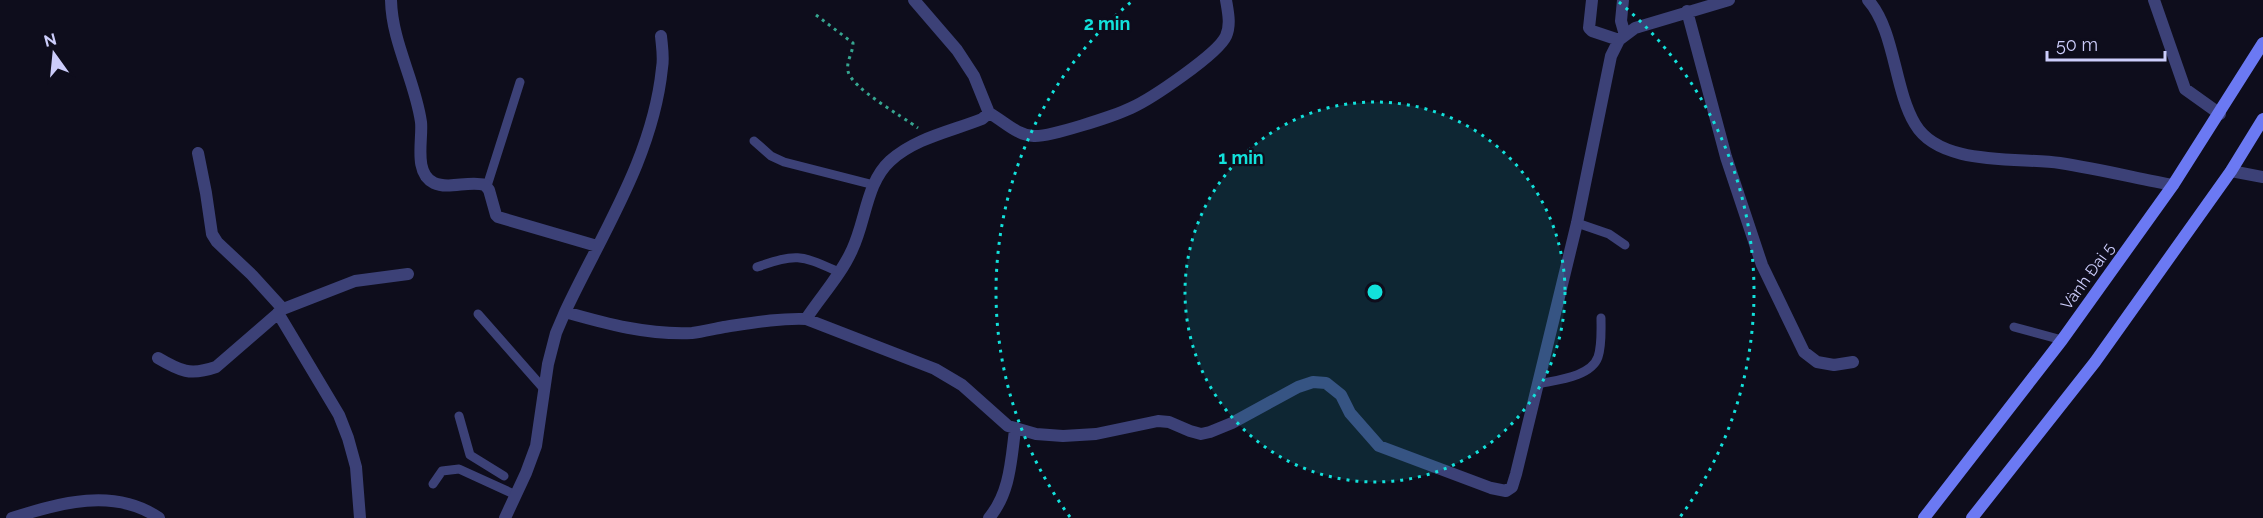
<svg xmlns="http://www.w3.org/2000/svg" width="2263" height="518" font-family="Raleway,sans-serif">
	<style>
		.lines { fill: none; stroke-linecap: round; stroke-linejoin: round }
		.path { stroke: #36a590; stroke-width: 3; stroke-dasharray: 3 4.5; stroke-linecap: butt }
		.lane { stroke: #3c4177; stroke-width: 9 }
		.street { stroke: #3c4177; stroke-width: 12 }
		.secondary { stroke: #6b79f3; stroke-width: 12 }
		.ring { fill: none; stroke: #12e1db; stroke-width: 3; stroke-dasharray: 3 6 }
		.labels { text-anchor: middle; stroke-width: 4.5; stroke-linejoin: round; paint-order: stroke }
		.street-label { font-size: 16px; fill: #cccdfb; stroke: #0e0d1c }
		.centre { fill: #12e1db; stroke: #0e0d1c; stroke-width: 3 }
		.ring-label { font-size: 18px; text-anchor: middle; font-weight: bold; fill: #12e1db; stroke: #0e0d1c; stroke-width: 4.5; stroke-linejoin: round; paint-order: stroke }
	</style>
	<rect width="100%" height="100%" fill="#0e0d1c"/>
	<g class="lines">
		<!-- path -->
		<path class="path" d="M816,15L853,43C853,53 846,61 848,71C851,88 902,116 918,128"/>
		<!-- lane -->
		<path class="lane" d="M754,141L771,156L784,162L874,185
			M487,186L520,82
			M1577,223L1609,234L1625,245
			M757,267C798,253 800,255 839,272
			M478,314L544,389
			M2014,327L2062,340
			M1538,384C1556,380 1591,377 1598,357C1602,345 1601,330 1601,318
			M459,416L470,455L504,476
			M433,484L442,471L459,469L516,495"/>
		<!-- street -->
		<path class="street" d="M391,0C392,43 415,80 421,122C423,139 413,173 434,183C449,190 469,180 485,185L489,190L496,215L498,217L597,246
			M914,0L957,50L974,76L989,113
			M1592,0L1589,28L1592,31L1619,40
			M1623,0L1621,21L1625,35
			M1868,0C1895,30 1894,89 1915,124C1940,167 2019,157 2060,163C2098,169 2136,178 2173,185
			M2154,0L2185,89L2220,114
			M1687,11L1726,157L1762,265L1804,352L1817,362L1834,365L1853,362
			M198,153L206,193L212,234L217,242L252,275L283,309
			M2231,171L2263,177
			M565,312C602,233 653,157 662,68C664,58 662,47 661,36
			M278,313L339,415L348,438L356,467L360,518
			M806,319C821,296 841,275 852,250C866,221 866,183 890,161C915,138 952,131 982,119L989,113C1004,121 1016,135 1034,136C1050,137 1114,116 1131,108C1151,99 1218,54 1226,36C1231,25 1228,12 1226,0
			M158,358C180,371 190,376 216,367L283,309L355,281L408,274
			M12,518C60,503 114,487 159,518
			M505,518L526,473L536,446L548,364L556,333L565,312C607,324 648,335 692,333C702,332 713,329 724,327C751,323 778,318 806,319L935,369L962,385L1008,426L1036,434L1063,436L1096,434L1158,421L1169,422L1190,431L1201,434L1210,432L1232,423L1298,387L1313,382L1326,383L1341,395L1350,413L1379,446L1491,488L1506,491L1512,487L1516,474L1577,223L1611,56L1619,40L1635,28L1729,0
			M989,518C1010,493 1011,461 1015,430"/>
		<!-- secondary -->
		<path class="secondary" d="M1924,518L2062,340L2173,185L2263,43
			M1972,518L2095,362L2231,171L2263,119"/>
	</g>
	<!-- distance rings -->
	<circle cx="1375" cy="292" r="190" fill="#12e1db" fill-opacity=".12"/>
	<g class="ring">
		<circle cx="1375" cy="292" r="190"/>
		<path d="M1070 517A379 379 0 0 1 1131 2M1619 2A379 379 0 0 1 1680 517"/>
	</g>
	<g class="labels">
		<!-- street labels -->
		<g class="street-label">
			<text transform="translate(2087 276) rotate(-54)" y="6">Vành Đai 5</text>
		</g>
	</g>
	<circle cx="1375" cy="292" r="9" class="centre"/>
	<g class="ring-label">
		<text x="1107" y="30">2 min</text>
		<text x="1241" y="164">1 min</text>
	</g>
	<!-- north arrow -->
	<g transform="translate(54 54) rotate(345)" stroke="#0e0d1c" stroke-width="4.5" paint-order="stroke">
	<path d="M0-4.5L10 22L0 15L-10 22Z" fill="#cccdfb"/>
	<text y="-9" font-size="16" font-weight="bold" text-anchor="middle" fill="#cccdfb">N</text>
	</g>
	<!-- scale -->
	<path d="M2047 51v9h118v-9" fill="none" stroke="#cccdfb" stroke-width="3"/>
	<text x="2056" y="51" font-size="18" fill="#cccdfb" stroke="#0e0d1c" stroke-width="4.5" paint-order="stroke">50 m</text>
</svg>
